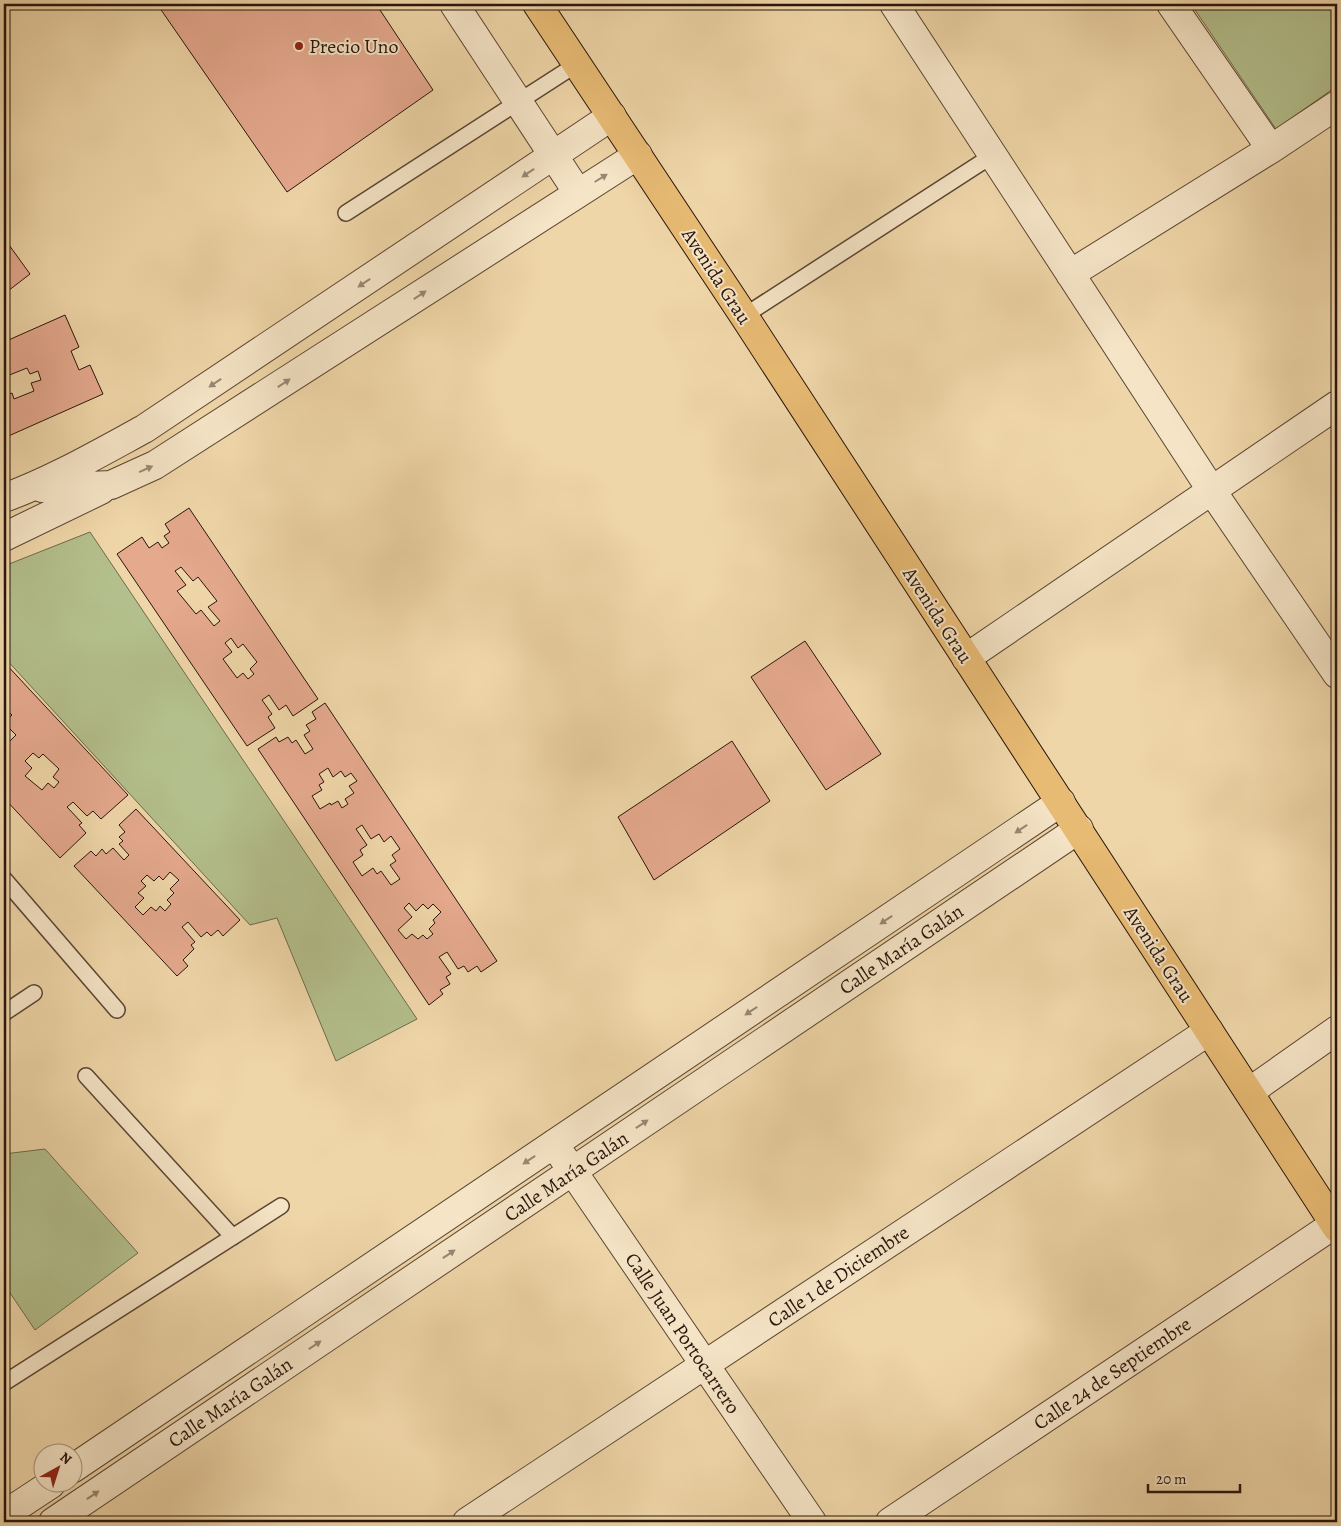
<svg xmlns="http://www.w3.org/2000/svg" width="1341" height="1526" font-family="Alegreya,serif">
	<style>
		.green { fill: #b3bf8c; stroke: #6e6a4c }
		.building { fill: #e5a98e; stroke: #29150c; fill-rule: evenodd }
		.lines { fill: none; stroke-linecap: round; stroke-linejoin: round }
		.service-casing { stroke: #5a4533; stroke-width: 18 }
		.minor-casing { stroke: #5a4533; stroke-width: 30 }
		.tertiary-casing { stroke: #5a4533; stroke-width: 30 }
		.primary-casing { stroke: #29150c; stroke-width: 30 }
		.service { stroke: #f5e4c6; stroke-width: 15 }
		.minor { stroke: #f5e4c6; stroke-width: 28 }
		.tertiary { stroke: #f5e4c6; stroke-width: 28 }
		.primary { stroke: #e8bb74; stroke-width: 28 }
		.oneway { fill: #998772 }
		.poi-dot { fill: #8f2418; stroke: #f5e4c6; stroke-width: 2 }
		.labels { text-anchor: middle; stroke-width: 4; stroke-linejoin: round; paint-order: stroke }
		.poi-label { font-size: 20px; fill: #29150c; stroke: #f5e4c6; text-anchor: start }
		.street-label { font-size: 20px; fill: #29150c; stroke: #f5e4c6 }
	</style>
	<rect width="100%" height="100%" fill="#efd6a8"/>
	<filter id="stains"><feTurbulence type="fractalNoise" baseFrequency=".004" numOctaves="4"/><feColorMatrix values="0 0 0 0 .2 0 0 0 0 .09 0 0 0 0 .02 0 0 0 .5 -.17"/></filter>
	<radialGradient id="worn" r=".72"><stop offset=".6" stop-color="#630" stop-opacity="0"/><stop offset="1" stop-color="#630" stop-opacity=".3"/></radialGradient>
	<!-- green -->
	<path class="green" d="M1191,4H1337V86L1276,129Z
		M90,532L417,1019L336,1061L277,918L250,925L4,657V566Z
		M45,1149L138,1253L35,1330L4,1284V1154Z"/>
	<!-- building -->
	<path class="building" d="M157,4H376L433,90L287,192Z
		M4,238L30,274L4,294Z
		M65,315L79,347L71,351L79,370L90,365L103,394L4,438V392L5,396L12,393L14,399L34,391L31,383L41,380L38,371L30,374L27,368L7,376L9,382L4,384V342Z
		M189,508L318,699L293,716L286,705L279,710L269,695L262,700L272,714L268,717L275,728L247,746L117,554L142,537L149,548L158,542L162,548L169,543L164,536L170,532L165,524ZM181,567L193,581L198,577L217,601L208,607L220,621L214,626L201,610L196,614L177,591L186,585L175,571ZM231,638L238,648L243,644L257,662L250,669L254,674L248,679L243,673L237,678L223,659L232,652L225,643Z
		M805,641L881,754L826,790L751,677Z
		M4,662L128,795L101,819L93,811L87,816L73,802L67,807L82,823L79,825L86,833L60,858L4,798V735L10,741L16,735L4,723L12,715L4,708ZM33,753L39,758L43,754L59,769L53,777L59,782L54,788L48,783L42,790L25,776L32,768L25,761Z
		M325,703L497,961L481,972L477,966L468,972L464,966L458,969L447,952L439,957L451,974L446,977L450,984L440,990L443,994L429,1005L258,749L276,737L279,742L288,737L292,743L296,740L305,754L313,749L304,735L310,731L306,725L316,719L312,712ZM328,768L333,777L341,771L345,777L351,773L357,781L349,786L354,793L345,799L348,804L342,808L338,801L331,805L330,803L320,809L312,796L322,790L319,785L324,782L319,774ZM362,825L371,839L379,834L384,842L391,836L400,849L392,855L396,861L390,865L400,879L391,885L381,871L377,874L373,868L362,876L353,862L363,855L360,850L367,845L356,829ZM409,903L416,911L423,904L428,909L433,904L441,912L433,920L435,923L429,929L433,934L427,939L423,935L418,939L412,934L406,939L398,930L412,917L404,908Z
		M732,741L770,801L654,880L618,817Z
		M136,809L240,920L223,936L218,930L211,936L207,932L201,937L188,922L182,927L195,942L191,945L194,949L183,960L188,966L177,976L74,866L91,851L96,856L102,849L106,854L113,848L124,860L129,855L119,844L123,841L119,837L125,832L119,825ZM170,872L179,880L170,889L174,893L167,900L171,904L165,911L160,906L156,911L151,907L143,915L135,907L144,898L138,893L146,886L141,881L147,875L154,881L159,876L163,880Z"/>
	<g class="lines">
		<!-- service casing -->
		<g class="service-casing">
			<path id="service" d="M346,213L577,64
				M744,316L993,155
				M4,879L117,1010
				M4,1013L34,993
				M86,1076L233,1237
				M4,1383L281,1206"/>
		</g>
		<!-- minor casing -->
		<g class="minor-casing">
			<path id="minor" d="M454,4L578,193
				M894,4L1212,491L1337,674
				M1171,4L1271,149
				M1070,274L1271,149L1337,105
				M42,488L111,485L155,465L638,155
				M4,498C53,480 98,454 144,429L612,116
				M4,537L101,490
				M966,658L1337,405
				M1249,1092L1337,1030
				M554,1144L812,1522
				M467,1522L1209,1031
				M890,1522L1335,1224"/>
		</g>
		<!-- tertiary casing -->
		<g class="tertiary-casing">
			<path id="tertiary" d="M72,1469L1061,802
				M4,1515L51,1484
				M53,1522L1079,829"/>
		</g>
		<!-- primary casing -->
		<g class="primary-casing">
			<path id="primary" d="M537,4L744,316L1337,1228"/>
		</g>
		<!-- service -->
		<use href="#service" class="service"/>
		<!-- minor -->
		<use href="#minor" class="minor"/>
		<!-- tertiary -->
		<use href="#tertiary" class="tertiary"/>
		<!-- primary -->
		<use href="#primary" class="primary"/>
	</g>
	<!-- one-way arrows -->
	<defs><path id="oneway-solid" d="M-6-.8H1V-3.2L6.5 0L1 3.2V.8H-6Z" transform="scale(1.25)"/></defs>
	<g class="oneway">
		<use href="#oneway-solid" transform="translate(528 173) rotate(146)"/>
		<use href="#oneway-solid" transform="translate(601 178) rotate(-32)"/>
		<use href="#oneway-solid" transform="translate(364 283) rotate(146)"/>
		<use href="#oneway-solid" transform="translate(420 295) rotate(-33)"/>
		<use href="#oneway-solid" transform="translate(215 383) rotate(146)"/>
		<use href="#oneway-solid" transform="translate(284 383) rotate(-33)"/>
		<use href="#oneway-solid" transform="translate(146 469) rotate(-24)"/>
		<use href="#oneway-solid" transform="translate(1021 829) rotate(146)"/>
		<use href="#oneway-solid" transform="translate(886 920) rotate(146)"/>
		<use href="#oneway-solid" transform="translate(751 1011) rotate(146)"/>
		<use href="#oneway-solid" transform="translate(642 1124) rotate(-34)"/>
		<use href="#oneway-solid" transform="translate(529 1160) rotate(146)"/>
		<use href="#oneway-solid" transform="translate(449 1254) rotate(-34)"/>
		<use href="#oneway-solid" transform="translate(315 1345) rotate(-34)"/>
		<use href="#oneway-solid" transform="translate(93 1495) rotate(-34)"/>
	</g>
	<!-- markers -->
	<circle class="poi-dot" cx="299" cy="46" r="5"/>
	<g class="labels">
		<!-- poi labels -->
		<g class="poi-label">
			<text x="309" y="53">Precio Uno</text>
		</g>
		<!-- street labels -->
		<g class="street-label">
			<text transform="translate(717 276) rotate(57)" y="7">Avenida Grau</text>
			<text transform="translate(938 615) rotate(57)" y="7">Avenida Grau</text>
			<text transform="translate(901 949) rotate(-34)" y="7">Calle María Galán</text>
			<text transform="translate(1159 954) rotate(57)" y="7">Avenida Grau</text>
			<text transform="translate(566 1176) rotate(-34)" y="7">Calle María Galán</text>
			<text transform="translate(838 1276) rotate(-34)" y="7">Calle 1 de Diciembre</text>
			<text transform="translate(683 1333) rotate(56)" y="7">Calle Juan Portocarrero</text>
			<text transform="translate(1112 1373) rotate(-34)" y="7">Calle 24 de Septiembre</text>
			<text transform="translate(230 1402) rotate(-34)" y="7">Calle María Galán</text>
		</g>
	</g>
	<!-- margin -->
	<rect width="1341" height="1526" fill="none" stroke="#efd6a8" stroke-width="20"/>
	<rect x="5" y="5" width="1331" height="1516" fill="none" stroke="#29150c" stroke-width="2.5"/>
	<rect x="10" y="10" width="1321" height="1506" fill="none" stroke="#29150c"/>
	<!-- north arrow -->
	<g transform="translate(58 1468) rotate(39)"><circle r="24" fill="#f5e4c6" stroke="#a3917c"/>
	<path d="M0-4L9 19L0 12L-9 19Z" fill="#8f2418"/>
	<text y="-8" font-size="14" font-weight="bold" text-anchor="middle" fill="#29150c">N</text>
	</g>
	<!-- scale -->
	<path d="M1148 1484v8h92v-8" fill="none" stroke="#29150c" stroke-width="2.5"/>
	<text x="1156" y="1484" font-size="15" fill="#29150c" stroke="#f5e4c6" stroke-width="4" paint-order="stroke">20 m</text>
	<rect width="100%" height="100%" filter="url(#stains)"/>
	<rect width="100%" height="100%" fill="url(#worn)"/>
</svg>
